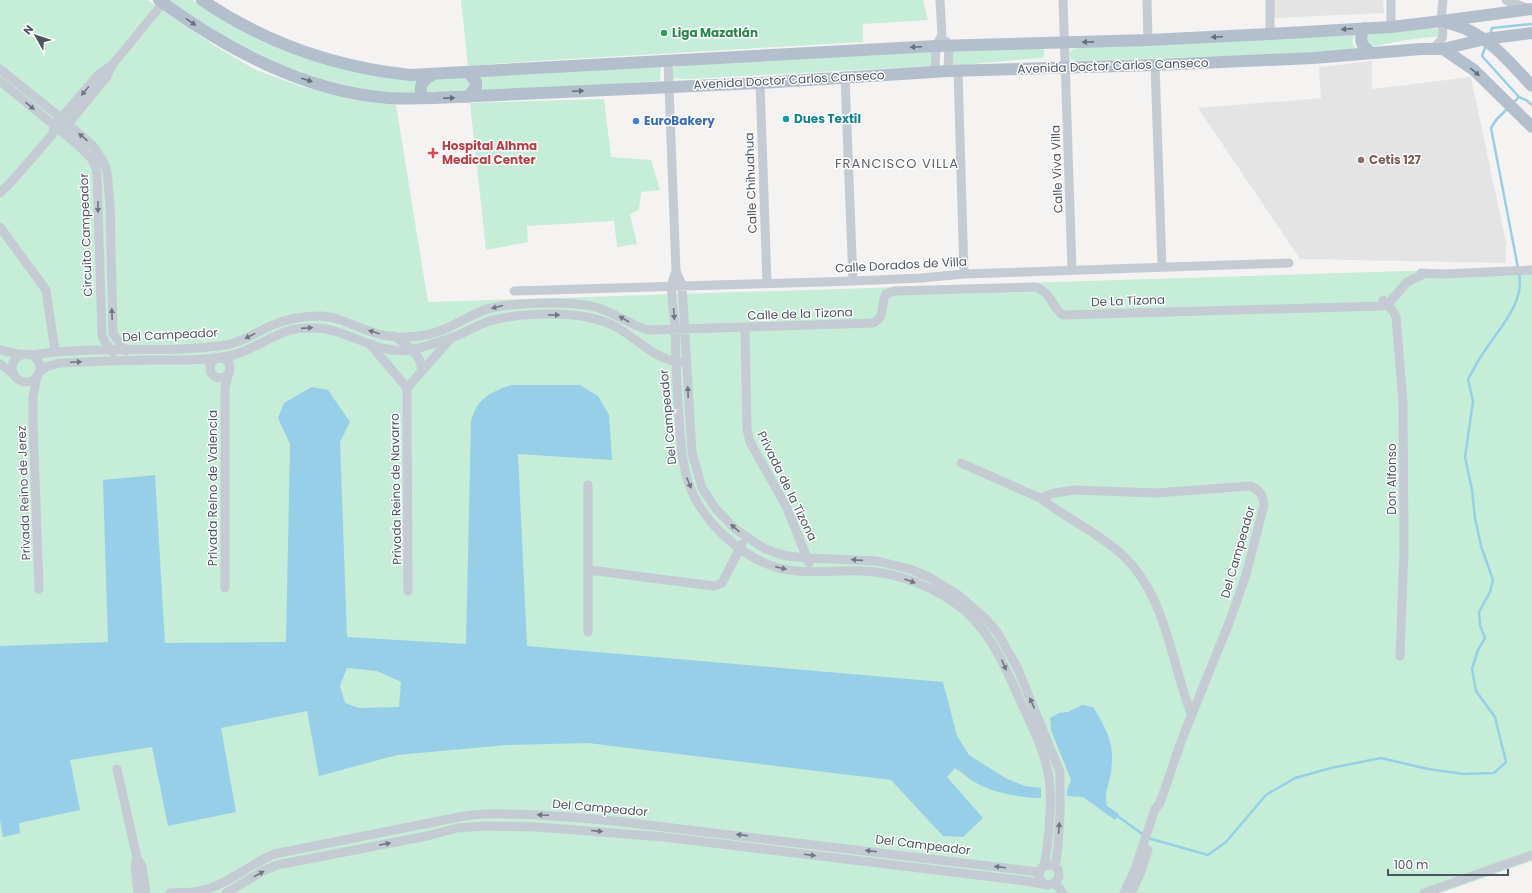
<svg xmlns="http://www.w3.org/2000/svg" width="1532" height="893" font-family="Poppins,sans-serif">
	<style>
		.education { fill: #e5e4e4 }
		.green { fill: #c5edd8 }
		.water { fill: #96cfe7; fill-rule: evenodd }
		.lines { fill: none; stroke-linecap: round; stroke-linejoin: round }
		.stream { stroke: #96cfe7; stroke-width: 2.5 }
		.minor { stroke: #c4cbd2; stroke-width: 9 }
		.major { stroke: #b4bfce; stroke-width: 12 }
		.oneway { fill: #656f7b }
		.oneway2 { fill: #6f7882 }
		.leisure-dot { fill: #2e9e5b; stroke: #fff; stroke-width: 1.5 }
		.culture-dot { fill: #0f9aa8; stroke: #fff; stroke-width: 1.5 }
		.shop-dot { fill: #3f7fe0; stroke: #fff; stroke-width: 1.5 }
		.health-dot { fill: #e0444e; stroke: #fff; stroke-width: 1.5 }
		.education-dot { fill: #8d6e63; stroke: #fff; stroke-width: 1.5 }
		.labels { text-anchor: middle; stroke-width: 3; stroke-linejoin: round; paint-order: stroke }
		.leisure-label { font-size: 12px; font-weight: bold; fill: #27864d; stroke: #fff; text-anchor: start }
		.street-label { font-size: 12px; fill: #4b545f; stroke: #fff }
		.culture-label { font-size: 12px; font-weight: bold; fill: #0d838f; stroke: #fff; text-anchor: start }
		.shop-label { font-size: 12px; font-weight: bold; fill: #366cbe; stroke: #fff; text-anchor: start }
		.health-label { font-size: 12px; font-weight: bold; fill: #be3a42; stroke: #fff; text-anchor: start }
		.education-label { font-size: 12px; font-weight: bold; fill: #785e54; stroke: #fff; text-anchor: start }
		.neighbourhood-label { font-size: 13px; letter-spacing: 1px; fill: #5f6267; stroke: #fff }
	</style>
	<rect width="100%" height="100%" fill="#f4f3f2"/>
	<!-- education -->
	<path class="education" d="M1273,0H1383L1384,13L1274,18Z
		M1372,61V89L1471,77L1506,243V263L1300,259L1198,108L1321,98L1319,67Z"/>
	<!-- green -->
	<path class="green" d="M0,0H148L215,46L256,70L300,86L351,99L396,105L428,302L1532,267V861L1441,893H0Z
		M168,0H193L227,23L266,43L307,58L354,71L661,64L660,81L476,93L420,95L370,91L317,78L268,60L240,47Z
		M461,0H923L928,20L863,24V42L535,61L468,66Z
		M1413,28L1440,29V36L1406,40L1370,47L1365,37L1367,34Z
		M1355,34C1352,40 1351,44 1357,49L1281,54L1075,61L1071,59L1069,54L1072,50L1077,48L1148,43Z
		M1042,42L1044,49V57L1041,58C1010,60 980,64 949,66L951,49Z
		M934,49L930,66L687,79L671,78V70L675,67L691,64Z
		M604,99L611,157L651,160L660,190L641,192L639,210L630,214L637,244L617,247L614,221L527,226L528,242L486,250L470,103Z"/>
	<!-- water -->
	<path class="water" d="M511,385H580L598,396L609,415L612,460L518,454L527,646L943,682L957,736L969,755L1007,779L1025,786L1041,788V798C1022,798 994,793 978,784C970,780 963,773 955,768L947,777L983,818L963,837L943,836L891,780L588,743L506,745L397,755L319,776L307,711L221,728L236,812L168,826L152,747L70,760L80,810L19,823L20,833L3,837L0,820V646L108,642L103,480L155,475L165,643L286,642L290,444L278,418L284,403L303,392L312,387L328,390L350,422L340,442L347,637L466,644L471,421C478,398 489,393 511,385ZM347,668L377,671L401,682L399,707L359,708L345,703L340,686Z
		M1082,705L1093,707C1107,730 1115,743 1111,772C1109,786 1104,791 1107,806L1119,814L1115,820L1083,797L1067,796V790L1071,780L1051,730L1050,718L1059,713L1068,712Z"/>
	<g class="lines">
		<!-- stream -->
		<path class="stream" d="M1490,35L1492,28L1532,24
			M1486,45L1482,56L1519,97
			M1513,103L1519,97L1526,100L1532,105
			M1508,108L1496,120L1491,128L1518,268
			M1116,815L1148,838L1208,855L1226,842L1266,795L1295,778L1331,768L1381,758L1428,769L1464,774L1494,773L1506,762L1495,717L1476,691L1472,669L1478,650L1485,638L1480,625L1479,612L1490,592L1493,580L1481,546L1475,518L1472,490L1465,457L1473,402L1468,379C1474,369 1479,358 1486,349C1501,326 1525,302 1519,273"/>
		<!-- minor -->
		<path class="minor" d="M1063,0L1072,270
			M1147,0L1148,40
			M1270,0V34
			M1391,0V27
			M1506,0C1513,5 1521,4 1527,9
			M946,41L949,46L948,71
			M1432,49C1444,39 1444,38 1442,22C1441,15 1442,7 1443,0
			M668,61L676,271C674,276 672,282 672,287C671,300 674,314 675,328C676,352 676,377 678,401C680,427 680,453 687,478C700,523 750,568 797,571C819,573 841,570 863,571C898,572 937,588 964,610C992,634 1005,667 1020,700C1030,723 1043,747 1048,772C1053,797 1049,840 1044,866
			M1155,65L1162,267
			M0,69L61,118L99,74L112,65
			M958,71L964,274
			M935,72L936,46L942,35L940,0
			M845,77L853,281
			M0,81L78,145L91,158L95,165L97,174L102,335L106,344L113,352
			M760,83L767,282
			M64,129L106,78L113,64L163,3
			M0,193L12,181L52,135L55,126L61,118L94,147L104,163L107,172L110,204L113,334L126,351
			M0,227L46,290L55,351
			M676,271L682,285L692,453L702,488L716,509L735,529L762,547L773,552L787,556L808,558L877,561L910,569L929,577L957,594L985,618L997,632L1017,667L1060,772V814L1058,847L1055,867
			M1421,273L1443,274L1532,270
			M514,291L853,281L921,278L964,274L1289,263
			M1383,300L1393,311L1396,317L1403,402L1404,550L1400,656
			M745,328L747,429L750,442L787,508L809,563
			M394,336C407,345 424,356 421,372
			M370,344L407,388
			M0,350L22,355
			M12 368a14 14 0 1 1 28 0a14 14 0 1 1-28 0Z
			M31,355C95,345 162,354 226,345C243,342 255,333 270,326C286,319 303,316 320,316C338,316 357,328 375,333C388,337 405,338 419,336C443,334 462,319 484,310C506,302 572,301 595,307C614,312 630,325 648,330L873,323C886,318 880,304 886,294L894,291L1035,287C1052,292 1051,307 1063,315L1381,306L1389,303L1407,282L1426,273
			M210 368a10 10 0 1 1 20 0a10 10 0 1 1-20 0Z
			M0,364L14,374
			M39,372L46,367L59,363C90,362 120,360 150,360C176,360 202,361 228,356C251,352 269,336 291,330C297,328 304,328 310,328C346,326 375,356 411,350C424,347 439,342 451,338C465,333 477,325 490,321C514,314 556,312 581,316C593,318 607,321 618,328C638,340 655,359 679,362
			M37,376L33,397V423L39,589
			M407,388L408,591
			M407,388L452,337
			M961,463L1040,498C1065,517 1094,531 1118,551C1166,592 1170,659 1191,713
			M1040,498L1054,493L1074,490L1156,493L1250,486C1260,490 1263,495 1264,505L1246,575L1229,623L1182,739L1160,803L1155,809L1135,869L1124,893
			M589,570L714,586L722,583L742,544
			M225,588V388L229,372
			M588,632V485
			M117,769L137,858L142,866L146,893
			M137,858L135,866L138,893
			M1055,883L1063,893
			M1132,891L1141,872L1148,850
			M170,893C185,892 200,893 213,887C234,879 253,863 274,854L459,817C485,812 512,814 538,815C569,817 600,819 631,823L1039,872
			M226,893L263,871L277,865L427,836L457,828L485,826L537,827L664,837L1026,881L1048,885L1055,883L1059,877L1058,869L1052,865L1044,866C1037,871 1037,879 1045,884
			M1424,893L1532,855"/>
		<!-- major -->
		<path class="major" d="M159,0C226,49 303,91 388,98C403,99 419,98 434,98L760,83L948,71L1155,65L1313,58L1421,49H1443L1485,39L1532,33
			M202,0C265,43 335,67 410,75L936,46L1148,40L1270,34L1391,27L1442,21L1532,9
			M1445,22C1452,24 1459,26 1466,29C1493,41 1512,65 1532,86
			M1364,28C1359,41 1360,44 1371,53
			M1443,49L1474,70L1532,127
			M468,72L476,82V87L468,97
			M422,98C419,84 421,82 433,74"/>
	</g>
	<!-- one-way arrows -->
	<defs><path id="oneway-solid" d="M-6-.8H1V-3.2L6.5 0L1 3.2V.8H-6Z"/></defs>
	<g class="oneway">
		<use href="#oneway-solid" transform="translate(191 22) rotate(34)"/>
		<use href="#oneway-solid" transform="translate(1347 29) rotate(176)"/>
		<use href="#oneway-solid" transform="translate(1217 37) rotate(177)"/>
		<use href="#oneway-solid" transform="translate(1088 42) rotate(179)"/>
		<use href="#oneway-solid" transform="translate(916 47) rotate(177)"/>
		<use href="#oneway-solid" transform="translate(1475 72) rotate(40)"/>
		<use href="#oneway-solid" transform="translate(307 80) rotate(17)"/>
		<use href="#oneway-solid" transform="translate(578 91) rotate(-3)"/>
		<use href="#oneway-solid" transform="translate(449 98) rotate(-3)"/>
	</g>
	<g class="oneway2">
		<use href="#oneway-solid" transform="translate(85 91) rotate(130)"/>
		<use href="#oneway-solid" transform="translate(30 106) rotate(39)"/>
		<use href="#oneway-solid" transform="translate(83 137) rotate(-139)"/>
		<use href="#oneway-solid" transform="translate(98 207) rotate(90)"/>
		<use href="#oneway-solid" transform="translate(497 307) rotate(166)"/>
		<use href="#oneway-solid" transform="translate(112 314) rotate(-92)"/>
		<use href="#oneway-solid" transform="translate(674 314) rotate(86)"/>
		<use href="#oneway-solid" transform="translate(554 315)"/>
		<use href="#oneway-solid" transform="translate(624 319) rotate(-150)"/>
		<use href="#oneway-solid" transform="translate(307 328) rotate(-4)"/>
		<use href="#oneway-solid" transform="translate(374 332) rotate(-164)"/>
		<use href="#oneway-solid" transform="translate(250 336) rotate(152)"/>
		<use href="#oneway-solid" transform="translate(76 362) rotate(-2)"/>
		<use href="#oneway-solid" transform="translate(688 392) rotate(-92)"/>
		<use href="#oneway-solid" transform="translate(689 483) rotate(68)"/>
		<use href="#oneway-solid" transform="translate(735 528) rotate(-139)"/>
		<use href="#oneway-solid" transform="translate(857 560) rotate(-176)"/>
		<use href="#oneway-solid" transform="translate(781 568) rotate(13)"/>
		<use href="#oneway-solid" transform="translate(910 581) rotate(20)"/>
		<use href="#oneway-solid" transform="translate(1004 665) rotate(66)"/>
		<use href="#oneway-solid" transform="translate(1032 703) rotate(-113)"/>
		<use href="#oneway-solid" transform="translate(543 815) rotate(-177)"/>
		<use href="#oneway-solid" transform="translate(1059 828) rotate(-86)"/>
		<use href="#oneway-solid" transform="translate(597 831) rotate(5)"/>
		<use href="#oneway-solid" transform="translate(742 835) rotate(-173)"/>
		<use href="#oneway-solid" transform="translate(385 844) rotate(-11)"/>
		<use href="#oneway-solid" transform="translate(871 851) rotate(-173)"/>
		<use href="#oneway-solid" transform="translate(810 855) rotate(7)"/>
		<use href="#oneway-solid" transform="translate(1000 867) rotate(-173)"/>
		<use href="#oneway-solid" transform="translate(259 874) rotate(-29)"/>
	</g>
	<!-- markers -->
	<circle class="leisure-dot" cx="664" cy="33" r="4"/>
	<circle class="culture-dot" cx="786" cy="119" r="4"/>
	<circle class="shop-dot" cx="636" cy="121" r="4"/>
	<path class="health-dot" d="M431 147h4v4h4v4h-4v4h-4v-4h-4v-4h4z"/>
	<circle class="education-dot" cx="1361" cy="160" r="4"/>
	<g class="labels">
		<!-- leisure labels -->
		<g class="leisure-label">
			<text x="672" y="37">Liga Mazatlán</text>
		</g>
		<!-- street labels -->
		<g class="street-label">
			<text transform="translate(1113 66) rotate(-2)" y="4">Avenida Doctor Carlos Canseco</text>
			<text transform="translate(789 80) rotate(-3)" y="4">Avenida Doctor Carlos Canseco</text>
			<text transform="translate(1057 169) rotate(-92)" y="4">Calle Viva Villa</text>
			<text transform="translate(751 183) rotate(-92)" y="4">Calle Chihuahua</text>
			<text transform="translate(86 235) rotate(-92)" y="4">Circuito Campeador</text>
			<text transform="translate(901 265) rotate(-3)" y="4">Calle Dorados de Villa</text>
			<text transform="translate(1128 301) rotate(-2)" y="4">De La Tizona</text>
			<text transform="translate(800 314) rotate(-2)" y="4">Calle de la Tizona</text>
			<text transform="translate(170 335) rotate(-3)" y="4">Del Campeador</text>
			<text transform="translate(668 417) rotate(-95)" y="4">Del Campeador</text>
			<text transform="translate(1392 479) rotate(-90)" y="4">Don Alfonso</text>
			<text transform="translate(787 486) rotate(64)" y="4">Privada de la Tizona</text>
			<text transform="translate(213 488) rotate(-90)" y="4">Privada Reino de Valencia</text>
			<text transform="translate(396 489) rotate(-91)" y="4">Privada Reino de Navarro</text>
			<text transform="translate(24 493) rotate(-92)" y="4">Privada Reino de Jerez</text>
			<text transform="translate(1238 552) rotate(-74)" y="4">Del Campeador</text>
			<text transform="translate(600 808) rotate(5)" y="4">Del Campeador</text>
			<text transform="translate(923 845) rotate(7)" y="4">Del Campeador</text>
		</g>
		<!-- culture labels -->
		<g class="culture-label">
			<text x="794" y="123">Dues Textil</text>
		</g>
		<!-- shop labels -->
		<g class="shop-label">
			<text x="644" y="125">EuroBakery</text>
		</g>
		<!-- health labels -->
		<g class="health-label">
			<text x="442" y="150">Hospital Alhma<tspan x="442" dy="14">Medical Center</tspan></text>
		</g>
		<!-- education labels -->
		<g class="education-label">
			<text x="1369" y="164">Cetis 127</text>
		</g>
		<!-- neighbourhood labels -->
		<g class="neighbourhood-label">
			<text x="897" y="168">FRANCISCO VILLA</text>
		</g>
	</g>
	<!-- north arrow -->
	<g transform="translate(36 36) rotate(309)" stroke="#ffffff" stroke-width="3" paint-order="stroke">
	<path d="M0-3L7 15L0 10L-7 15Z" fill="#4b545f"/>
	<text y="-6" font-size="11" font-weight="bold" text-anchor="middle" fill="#4b545f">N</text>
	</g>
	<!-- scale -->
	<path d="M1388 869v6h120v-6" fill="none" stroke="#4b545f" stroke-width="2"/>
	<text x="1394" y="869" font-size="12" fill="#4b545f" stroke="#ffffff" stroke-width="3" paint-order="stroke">100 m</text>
</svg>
